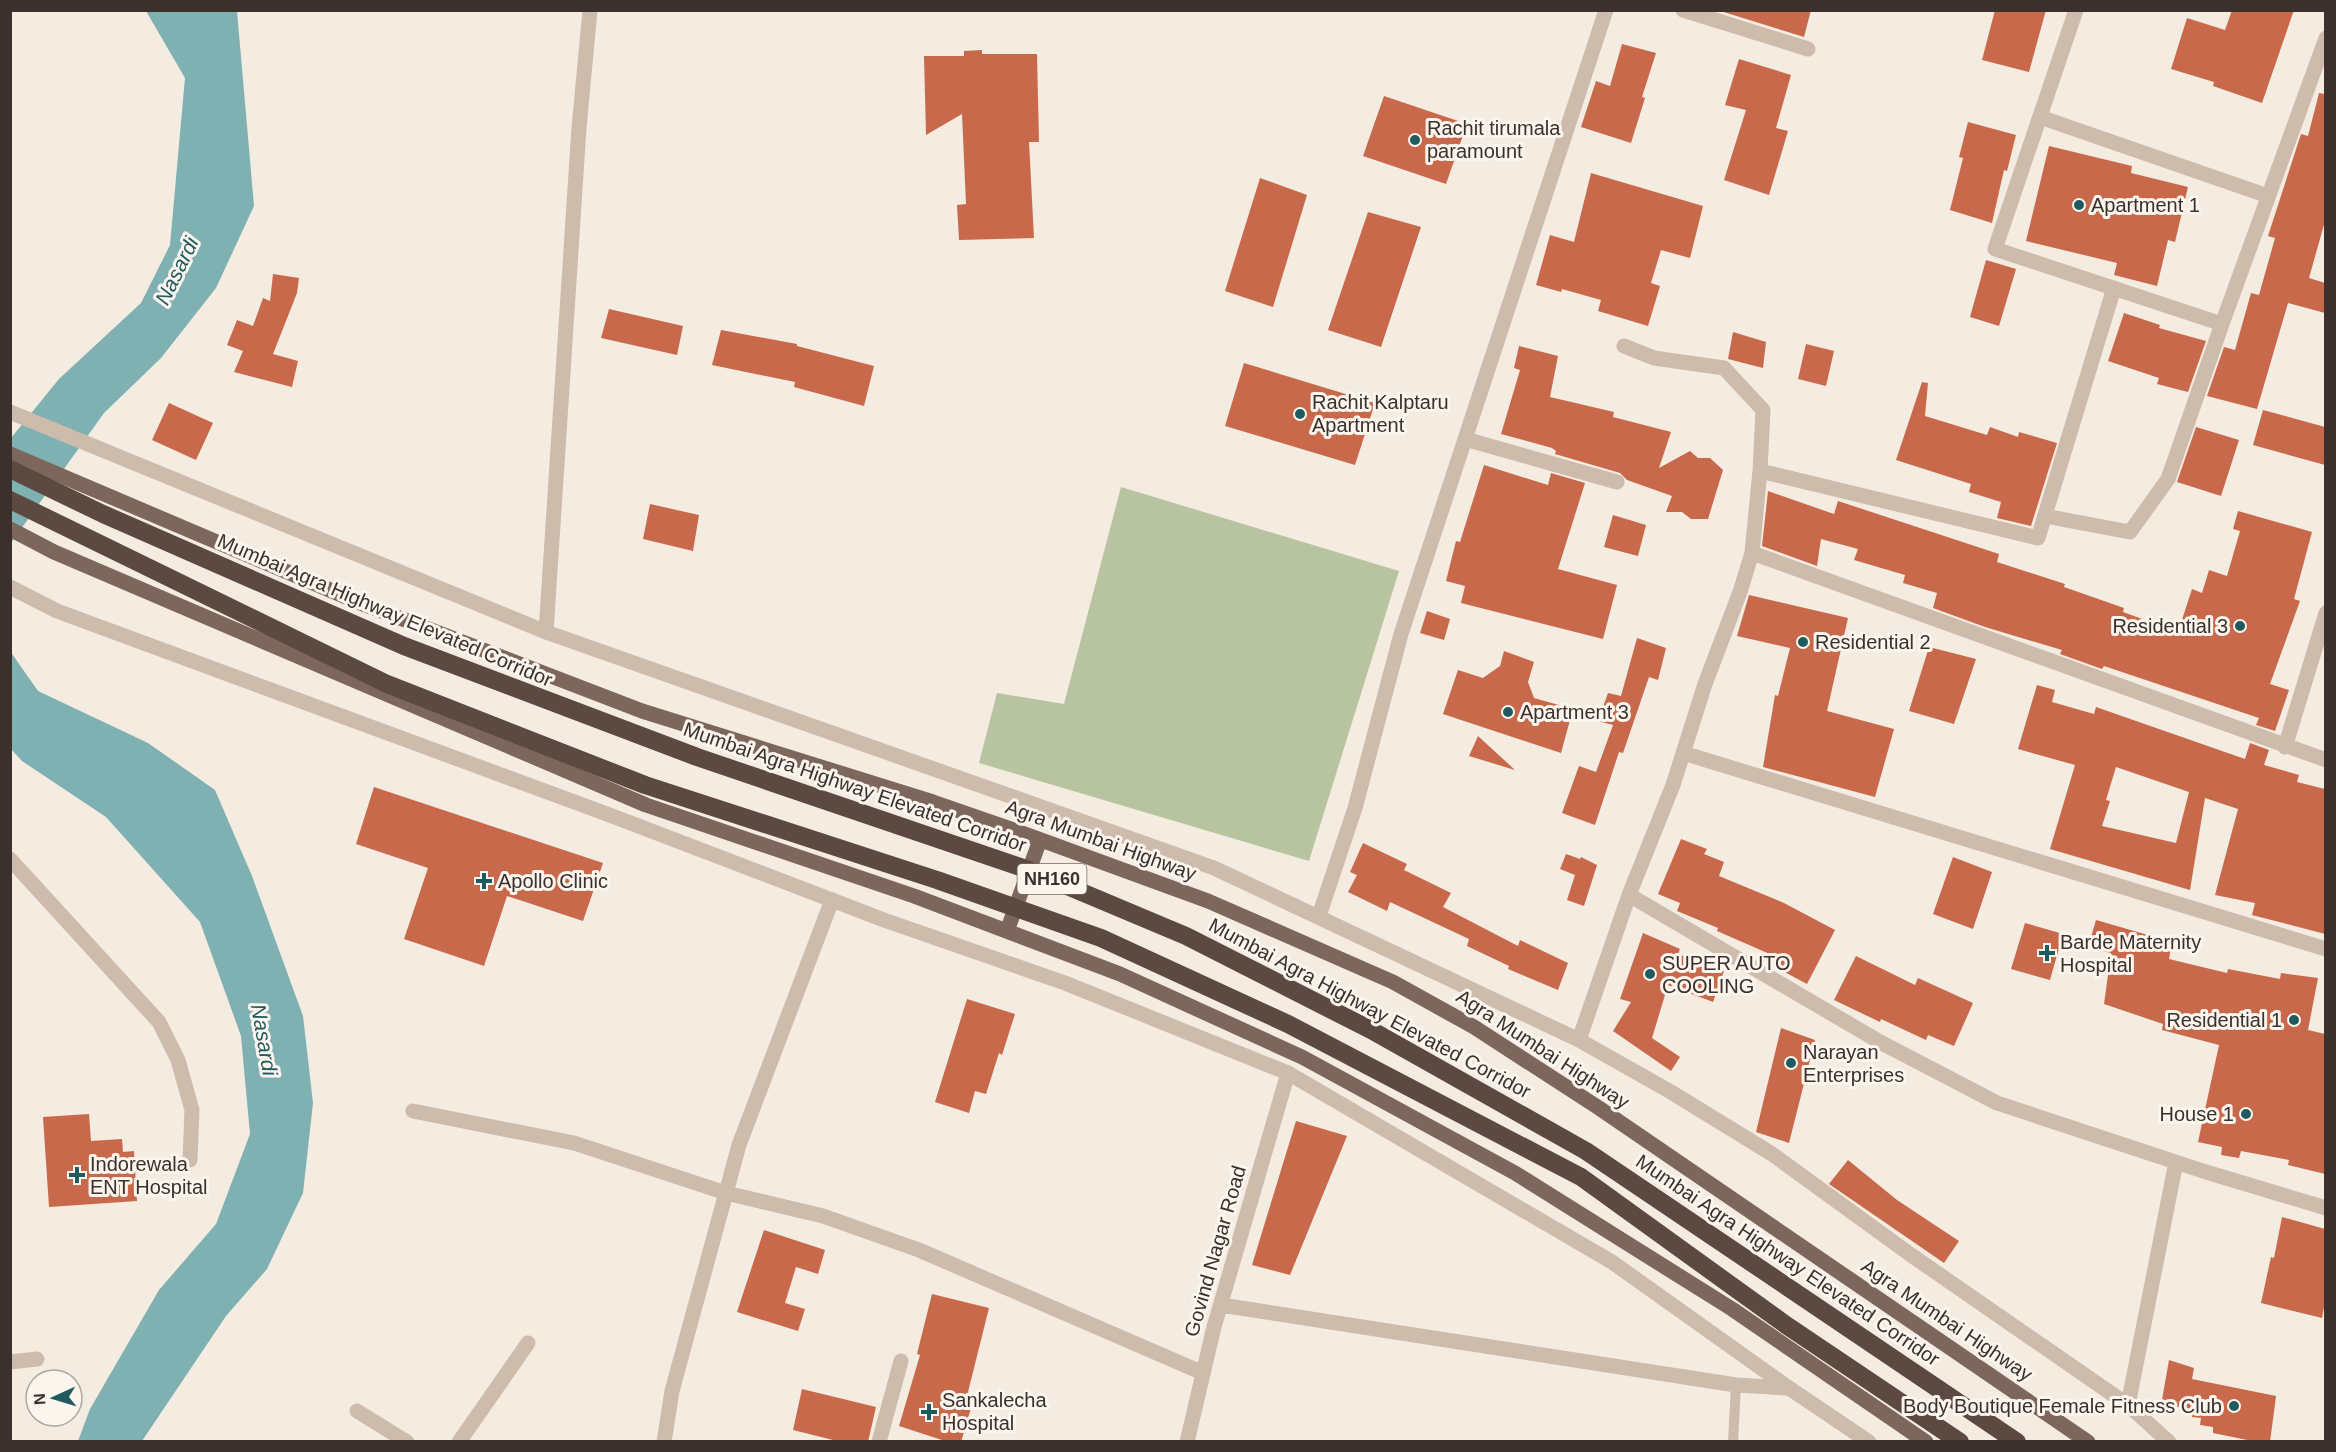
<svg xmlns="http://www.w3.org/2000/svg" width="2336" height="1452" font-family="Arial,sans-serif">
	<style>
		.green { fill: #b8c4a0 }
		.water { fill: #7fb0b2 }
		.building { fill: #c8694b; fill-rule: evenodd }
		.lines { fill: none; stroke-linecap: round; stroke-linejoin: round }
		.service { stroke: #cdbbac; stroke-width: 10 }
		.minor { stroke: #cdbbac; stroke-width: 15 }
		.tertiary { stroke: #cdbbac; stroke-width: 15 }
		.primary { stroke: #7d675c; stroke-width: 15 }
		.motorway { stroke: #5c4a42; stroke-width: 18 }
		.poi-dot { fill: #1f5a5e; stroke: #fbf5ee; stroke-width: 2 }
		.labels { text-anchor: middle; stroke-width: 6; stroke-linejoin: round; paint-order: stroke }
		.shield { fill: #fbf5ee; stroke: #756b66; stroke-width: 1.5 }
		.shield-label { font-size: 18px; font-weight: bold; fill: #3b302b }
		.poi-label { font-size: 20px; fill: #3b302b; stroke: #fbf5ee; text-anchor: start }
		.street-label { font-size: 20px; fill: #3b302b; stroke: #fbf5ee }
		.water-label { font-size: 21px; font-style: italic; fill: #1f5a5e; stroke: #fbf5ee }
	</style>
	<rect width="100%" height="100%" fill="#f4ebe1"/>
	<!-- green -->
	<path class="green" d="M1121,487L1399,571L1309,861L979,763L997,693L1064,704Z"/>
	<!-- water -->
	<path class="water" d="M146,11H237L254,206L216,288L161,358L104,413L11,543V438L59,379L141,303L170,245L185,78Z
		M10,651L38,691L148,743L215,790L252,876L303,1016L313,1103L303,1193L267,1269L226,1316L142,1441H78L90,1409L159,1290L216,1224L250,1134L241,1036L200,922L106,817L22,761L11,749Z"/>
	<!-- building -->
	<path class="building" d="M1717,10H1811L1804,37Z
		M1995,10H2046L2029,72L1982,60Z
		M2232,10H2294L2262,103L2213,86L2214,82L2171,69L2187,18L2225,30Z
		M1622,44L1656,53L1642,97L1645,98L1631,143L1581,127L1596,81L1610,86Z
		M982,50V54H1037L1039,142H1029L1034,238L959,240L957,205L966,204L962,114L926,135L924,56H964V51Z
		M1739,59L1791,75L1776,128L1788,131L1769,195L1724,180L1746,110L1725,105Z
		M2319,93L2325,94V221L2309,278L2325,283V313L2288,303L2257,409L2207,396L2224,347L2235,350L2251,293L2259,295L2275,238L2268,236L2301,134L2308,136Z
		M1384,96L1467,124L1446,184L1363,156Z
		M1968,122L2016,135L2007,171L2004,170L1992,223L1950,210L1963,158L1959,157Z
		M2049,146L2132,166L2131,173L2188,187L2175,242L2168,240L2157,286L2114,275L2117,263L2026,241Z
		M1591,173L1703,206L1690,258L1661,250L1651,283L1660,286L1648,326L1598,311L1601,300L1562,289L1561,292L1536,285L1550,235L1574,242Z
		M1260,178L1307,195L1273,307L1225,291Z
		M1368,212L1421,227L1381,347L1328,330Z
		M1986,260L2016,269L1999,326L1970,317Z
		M273,274L299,278L297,293L273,354L298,361L292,387L234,372L243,351L227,345L237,320L253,326L263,298L270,301Z
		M609,309L683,326L677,355L601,338Z
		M2124,313L2160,325L2159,328L2206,341L2188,392L2157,384L2159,378L2108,361Z
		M721,330L797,344V346L874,366L864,406L794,387L795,382L712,365Z
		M1733,332L1766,342L1763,368L1728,359Z
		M1806,344L1834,351L1826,386L1798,379Z
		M1519,346L1558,356L1550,397L1614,412L1613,417L1671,432L1659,468L1690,451L1698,458H1710L1723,470L1708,519H1691L1682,512H1666L1672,496L1627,480L1620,473L1555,454L1556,451L1552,448L1501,434L1520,370L1514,368Z
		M1244,363L1375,403L1355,465L1225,426Z
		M1922,382L1928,383L1925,416L1987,435L1990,427L2018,437L2019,432L2057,443L2031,526L1997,518L2001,502L1969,492L1971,484L1896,460Z
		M169,403L213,423L196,460L152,440Z
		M2263,410L2325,427V465L2253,445Z
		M2196,427L2239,440L2221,496L2177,482Z
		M1484,465L1548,485L1551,473L1585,483L1558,569L1617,585L1603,639L1461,603L1465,586L1446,581L1456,541L1460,542Z
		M1768,491L1834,514L1838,501L1999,554L1997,562L2065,584L2064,587L2124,608L2123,612L2178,632L2192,589L2202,593L2209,570L2227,576L2240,531L2233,529L2238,511L2312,532L2294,599L2300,601L2270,684L2289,690L2275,731L2256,725L2259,718L2104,666L2102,669L2060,654L2062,650L1985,627L1933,608L1937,593L1903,583L1905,575L1854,560L1858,549L1821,539L1817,566L1762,546Z
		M650,504L699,515L693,551L643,539Z
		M1613,515L1646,525L1638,556L1604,547Z
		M1749,595L1848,618L1827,711L1894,729L1875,797L1763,767L1775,695L1778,696L1790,648L1737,636Z
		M1427,611L1450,619L1444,640L1420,633Z
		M1637,638L1666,648L1658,680L1649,677L1623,753L1619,752L1595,825L1562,813L1579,766L1596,772L1613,725L1598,721L1608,693L1621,696Z
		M1929,647L1976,659L1954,724L1909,711Z
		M1504,651L1534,662L1528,682L1534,698L1573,709L1561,753L1443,714L1458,670L1483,678L1500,666Z
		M2037,685L2055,690L2052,702L2094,714L2096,707L2245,759L2250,743L2269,750L2264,765L2299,775L2297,782L2325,789V934L2252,915L2255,903L2215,895L2238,809L2205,798L2190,890L2050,849L2075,765L2018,749ZM2116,767L2189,792L2176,843L2102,826L2110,801L2106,800Z
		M1478,736L1515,770L1469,756Z
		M374,787L603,863L583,921L507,896L484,966L404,939L428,868L356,844Z
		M1681,839L1707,849L1704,854L1724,862L1719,876L1784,903L1835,930L1807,984L1768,963L1772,955L1717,931L1718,928L1677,911L1680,903L1658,894Z
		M1363,843L1407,864L1404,870L1451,893L1443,907L1518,946L1520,940L1568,963L1558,990L1508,969L1509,966L1467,946L1469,939L1390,902L1387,911L1348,892L1357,875L1350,872Z
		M1566,854L1580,859L1581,857L1597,865L1584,906L1567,900L1575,875L1560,869Z
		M1953,857L1992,872L1973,929L1933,914Z
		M2096,920L2172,942L2169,959L2227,973L2228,969L2280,979L2281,973L2318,978L2308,1030L2325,1034V1174L2288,1165L2289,1160L2241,1151L2239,1158L2221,1155L2222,1147L2198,1142L2219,1045L2162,1030L2163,1024L2104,1004L2111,953L2088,947Z
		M2025,923L2063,934L2050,980L2011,969Z
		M1643,933L1680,949L1678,954L1724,971L1713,1002L1668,985L1652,1038L1680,1057L1671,1071L1613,1031L1631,1002L1620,999Z
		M1856,956L1915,985L1918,978L1973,1003L1954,1046L1928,1035L1926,1040L1881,1019L1880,1022L1834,1000Z
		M967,999L1015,1014L1002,1055L999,1053L986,1094L975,1091L969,1113L935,1102Z
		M1781,1028L1815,1040L1789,1143L1756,1132Z
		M89,1114L91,1141L122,1139L123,1152L134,1151L137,1201L49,1207L43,1117Z
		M1296,1121L1347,1136L1290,1275L1252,1265Z
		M1848,1160L1897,1200L1959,1241L1944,1263L1829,1184Z
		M2282,1217L2325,1229V1302L2322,1318L2261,1303L2271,1257L2274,1258Z
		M764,1230L825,1250L818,1274L796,1267L785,1303L805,1309L798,1331L737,1312Z
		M932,1294L989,1308L967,1396L974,1398L961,1442H948L899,1426L920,1355L917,1354Z
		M2169,1360L2194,1368L2192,1379L2276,1396L2270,1442H2257L2213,1433V1427L2200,1425L2201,1418L2192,1417V1413L2162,1400Z
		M802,1389L876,1407L868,1442H841L793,1430Z"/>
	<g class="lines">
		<!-- service -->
		<path class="service" d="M1733,1442L1736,1385"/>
		<!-- minor -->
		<path class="minor" d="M1683,10L1808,49
			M2076,10L1995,249L2222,324L2326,38
			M2040,117L2268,196
			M1465,439L1617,482
			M1760,471L2038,538L2114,288
			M2045,516L2130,532L2168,479L2222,324
			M1752,553L2326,760
			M546,632L579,128L590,10
			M2285,747L2326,613
			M1683,753L2326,949
			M10,859L159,1022L178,1060L192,1110L190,1160
			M1629,895L1880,1042L1997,1103L2206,1172L2326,1208
			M1319,916L1355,808L1401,634L1606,10
			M1579,1040L1629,895L1673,785L1705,684L1740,592L1752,553L1760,471L1763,410L1724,368L1654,358L1624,346
			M413,1111L574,1143L726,1193L823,1216L919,1250L1203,1373
			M1221,1305L1736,1385L1789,1388
			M10,1362L37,1359
			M2128,1405L2176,1162
			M357,1411L407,1442
			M459,1442L528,1343
			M664,1442L672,1391L739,1145L832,900
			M879,1442L901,1361
			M1187,1442L1214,1327L1288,1073"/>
		<!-- tertiary -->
		<path class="tertiary" d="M10,412L546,632L1214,868L1579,1040L1671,1092L1772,1154L1911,1255L2128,1405L2169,1442
			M10,587L57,611L607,814L884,920L1065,983L1288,1073L1612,1262L1789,1388L1869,1442"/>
		<!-- primary -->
		<path class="primary" d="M10,454L358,602L642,711L933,802L1014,830L1208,901L1393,982L1474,1027L1599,1108L2088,1442
			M10,529L54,552L646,805L914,896L1120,974L1302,1057L1515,1173L1732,1309L1926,1442
			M1007,931L1040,840"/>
		<!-- motorway -->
		<path class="motorway" d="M10,469L103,514L404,646L697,757L1029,870L1186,936L1371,1030L1586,1151L2017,1442
			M10,500L387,684L645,785L937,880L1101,938L1288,1024L1581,1177L1786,1325L1960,1442"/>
	</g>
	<!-- markers -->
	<g class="poi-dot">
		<circle cx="1415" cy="140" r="6"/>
		<circle cx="2079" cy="205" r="6"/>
		<circle cx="1300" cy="414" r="6"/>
		<circle cx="2240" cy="626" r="6"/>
		<circle cx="1803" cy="642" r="6"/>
		<circle cx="1508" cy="712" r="6"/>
		<path d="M481 872h6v6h6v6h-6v6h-6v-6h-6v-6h6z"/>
		<path d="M2044 944h6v6h6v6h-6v6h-6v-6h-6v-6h6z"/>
		<circle cx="1650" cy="974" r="6"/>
		<circle cx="2294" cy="1020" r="6"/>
		<circle cx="1791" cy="1063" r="6"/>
		<circle cx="2246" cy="1114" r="6"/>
		<path d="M74 1166h6v6h6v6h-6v6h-6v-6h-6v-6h6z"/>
		<circle cx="2234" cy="1406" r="6"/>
		<path d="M926 1403h6v6h6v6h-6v6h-6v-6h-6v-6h6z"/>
	</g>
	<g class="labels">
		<!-- shield labels -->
		<rect class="shield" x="1017.5" y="864" width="69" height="30" rx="4.5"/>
		<g class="shield-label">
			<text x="1052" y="885">NH160</text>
		</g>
		<!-- poi labels -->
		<g class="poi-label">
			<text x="1427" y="135">Rachit tirumala<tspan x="1427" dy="23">paramount</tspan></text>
			<text x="2091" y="212">Apartment 1</text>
			<text x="1312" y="409">Rachit Kalptaru<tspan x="1312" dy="23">Apartment</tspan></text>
			<text x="2228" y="633" text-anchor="end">Residential 3</text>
			<text x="1815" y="649">Residential 2</text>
			<text x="1520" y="719">Apartment 3</text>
			<text x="498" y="888">Apollo Clinic</text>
			<text x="2060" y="949">Barde Maternity<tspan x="2060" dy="23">Hospital</tspan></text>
			<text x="1662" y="970">SUPER AUTO<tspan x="1662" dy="23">COOLING</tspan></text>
			<text x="2282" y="1027" text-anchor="end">Residential 1</text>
			<text x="1803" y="1059">Narayan<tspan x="1803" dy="23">Enterprises</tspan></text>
			<text x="2234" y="1121" text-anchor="end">House 1</text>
			<text x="90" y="1171">Indorewala<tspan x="90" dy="23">ENT Hospital</tspan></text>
			<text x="942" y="1407">Sankalecha<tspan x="942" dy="23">Hospital</tspan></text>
			<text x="2222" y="1413" text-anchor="end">Body Boutique Female Fitness Club</text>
		</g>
		<!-- street labels -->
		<g class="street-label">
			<text transform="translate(385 610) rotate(23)" y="7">Mumbai Agra Highway Elevated Corridor</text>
			<text transform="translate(855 787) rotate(19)" y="7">Mumbai Agra Highway Elevated Corridor</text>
			<text transform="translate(1101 840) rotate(20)" y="7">Agra Mumbai Highway</text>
			<text transform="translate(1370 1008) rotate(28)" y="7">Mumbai Agra Highway Elevated Corridor</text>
			<text transform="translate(1543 1049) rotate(33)" y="7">Agra Mumbai Highway</text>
			<text transform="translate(1215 1251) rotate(-74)" y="7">Govind Nagar Road</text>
			<text transform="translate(1788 1260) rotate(34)" y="7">Mumbai Agra Highway Elevated Corridor</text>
			<text transform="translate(1947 1320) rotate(34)" y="7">Agra Mumbai Highway</text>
		</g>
		<!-- water labels -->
		<g class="water-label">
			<text transform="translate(177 271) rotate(-64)" y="7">Nasardi</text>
			<text transform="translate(264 1040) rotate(80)" y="7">Nasardi</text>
		</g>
	</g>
	<!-- border -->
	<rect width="2336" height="1452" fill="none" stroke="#3b302b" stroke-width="24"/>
	<!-- north arrow -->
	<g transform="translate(54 1398) rotate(266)"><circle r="28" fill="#fbf5ee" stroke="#aea6a0" stroke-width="1.5"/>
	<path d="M0-4.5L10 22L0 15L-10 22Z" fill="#1f5a5e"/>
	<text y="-9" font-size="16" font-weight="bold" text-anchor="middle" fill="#3b302b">N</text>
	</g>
</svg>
